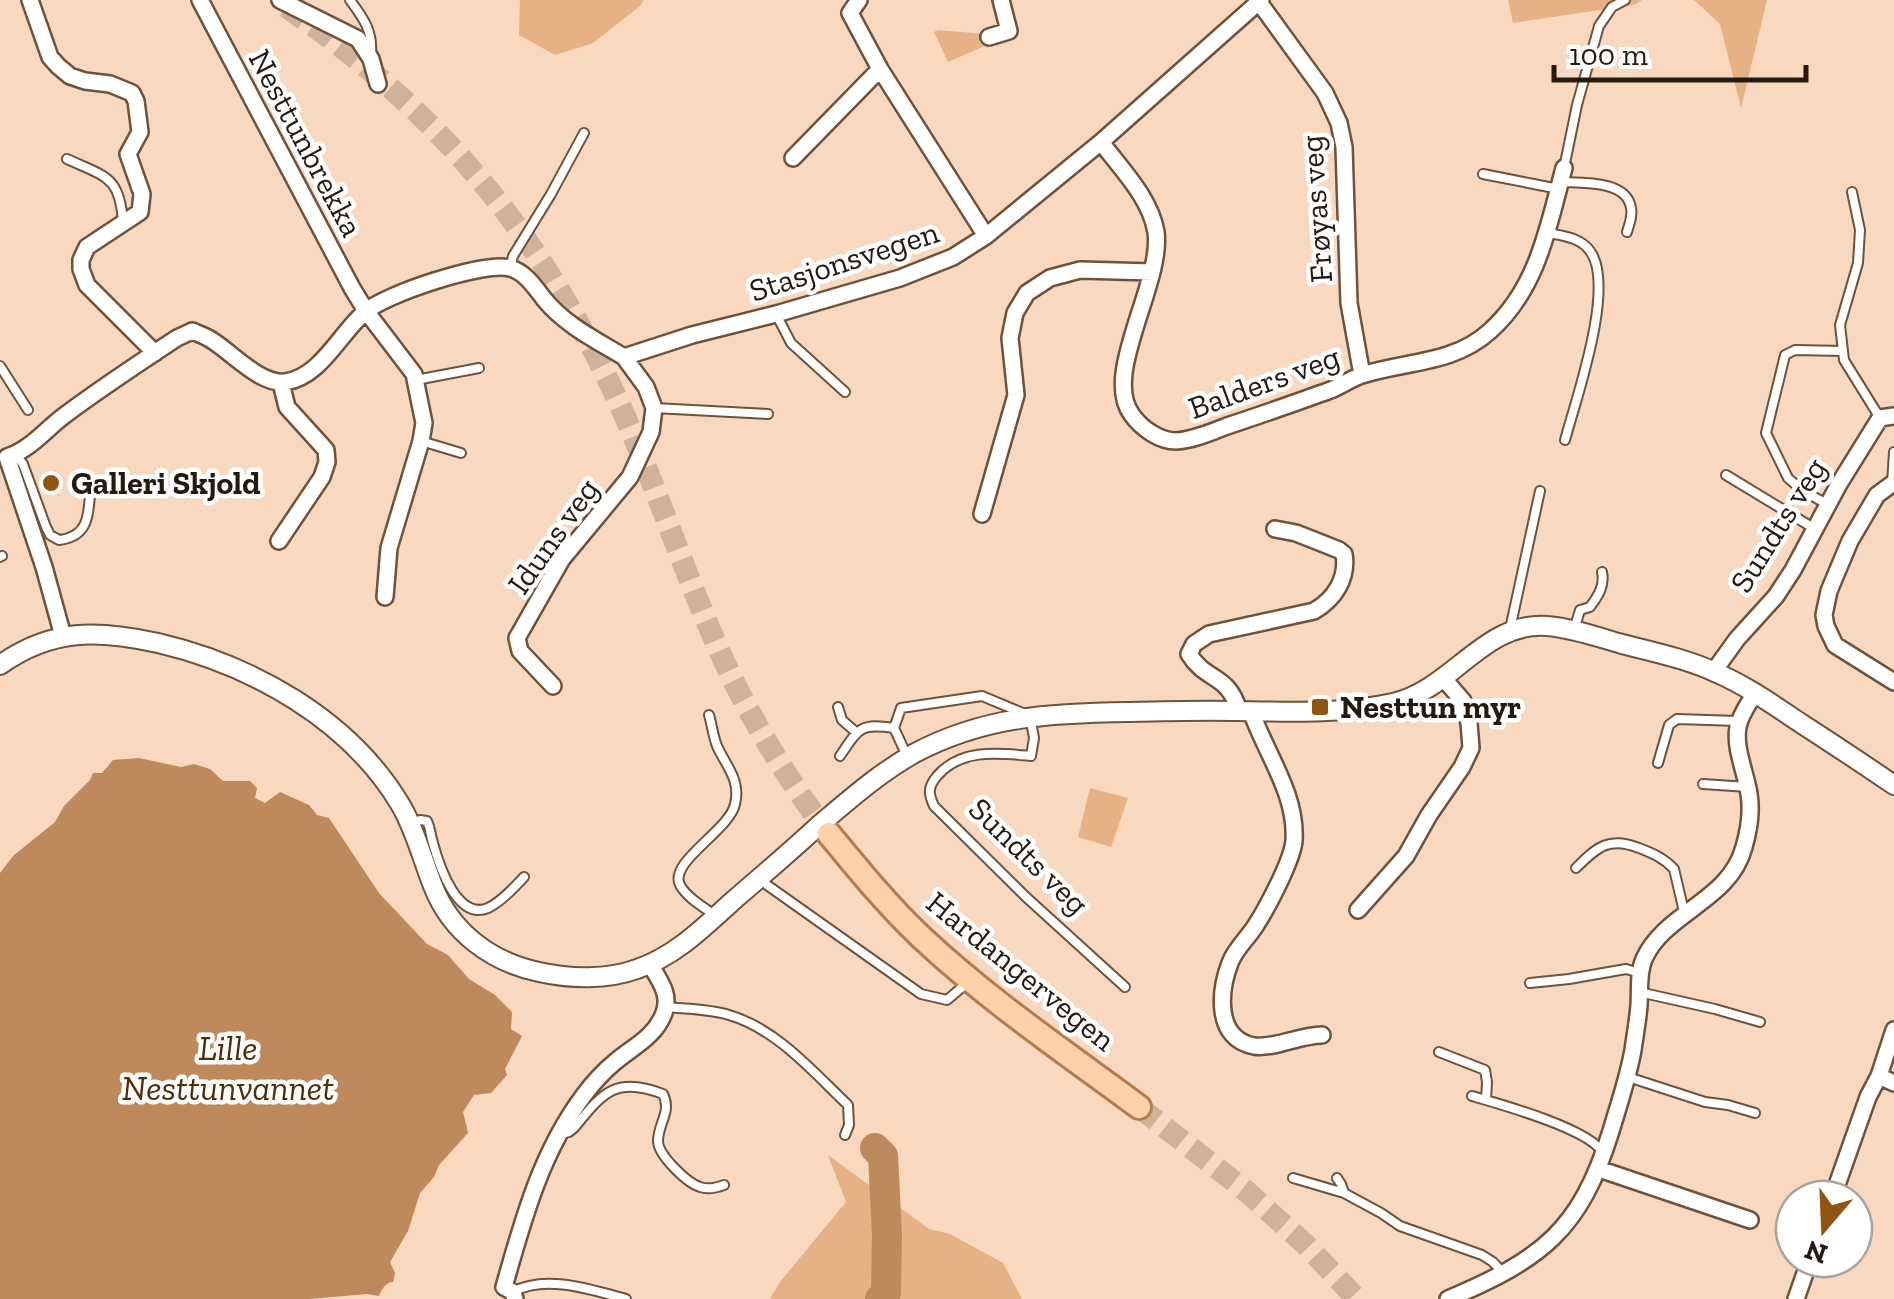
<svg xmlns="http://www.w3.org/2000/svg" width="1894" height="1299" font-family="'Zilla Slab',serif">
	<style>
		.green { fill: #e6b184 }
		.water { fill: #be895b }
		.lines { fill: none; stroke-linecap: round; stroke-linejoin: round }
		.river { stroke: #be895b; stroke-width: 30 }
		.primary-tunnel { stroke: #ceb29b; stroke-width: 22; stroke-dasharray: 22 11; stroke-linecap: butt }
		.service-casing { stroke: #6e533c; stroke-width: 12 }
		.minor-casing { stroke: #6e533c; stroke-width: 20 }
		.tertiary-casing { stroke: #6e533c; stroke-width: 22 }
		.primary-casing { stroke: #b17d50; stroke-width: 28 }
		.service { stroke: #fff; stroke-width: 8 }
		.minor { stroke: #fff; stroke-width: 15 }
		.tertiary { stroke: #fff; stroke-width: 18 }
		.primary { stroke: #fed1ab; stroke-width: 22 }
		.poi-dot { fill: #905413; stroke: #fff; stroke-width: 4 }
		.labels { text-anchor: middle; stroke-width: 9; stroke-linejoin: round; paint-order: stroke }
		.street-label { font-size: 32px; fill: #251a10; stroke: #fff }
		.poi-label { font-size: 32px; font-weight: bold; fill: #251a10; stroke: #fff; text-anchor: start }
		.water-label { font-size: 35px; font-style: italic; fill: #512d07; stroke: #fff }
	</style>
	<rect width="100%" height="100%" fill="#f8d8be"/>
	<!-- green -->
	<path class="green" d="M520,0H644L640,6L593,43L555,55L519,35Z
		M1508,0H1642L1634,5L1513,23Z
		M1694,0H1767L1741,108L1720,24Z
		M938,30L984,34L989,44L948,62L934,32Z
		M1090,788L1128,798L1111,847L1078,837Z
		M828,1155L929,1229L950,1234L1003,1263L1022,1299H770L780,1282L846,1202Z"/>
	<!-- water -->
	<path class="water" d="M139,758L181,767L194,764L210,769L223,781H250L257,788L255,798L265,803L280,792L309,805L317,815L329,818L379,893L427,944L448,955L469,979L495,995L512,1012L511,1029L522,1036L505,1069L507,1075L491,1093L474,1095L463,1112L468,1133L439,1165L434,1177L420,1193L408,1231L390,1262L395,1273L393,1282C386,1282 381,1290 379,1296L367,1294L310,1299H0V873L13,856L55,822L64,806L90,780L93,773H102L113,760Z"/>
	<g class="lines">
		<!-- river -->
		<path class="river" d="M875,1148L883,1156L887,1235L886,1293L880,1299"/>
		<!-- primary-tunnel -->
		<path class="primary-tunnel" d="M286,7C445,115 550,245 627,421C664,507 692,596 733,680C760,734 792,786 829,834
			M1139,1107L1246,1191L1305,1244L1357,1299"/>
		<!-- service casing -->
		<g class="service-casing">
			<path id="service" d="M350,0C364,19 373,31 371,55
				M67,159C106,177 120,176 123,223
				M1564,168L1577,105L1599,26L1612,7L1625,0
				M1483,174L1559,189
				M1561,182C1582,183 1627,180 1631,208C1633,217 1629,224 1627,232
				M1852,192L1860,230L1858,263L1840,325L1844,360L1880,418
				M1549,233C1564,236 1581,238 1590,251C1616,286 1576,399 1565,440
				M510,268L513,256L551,194L584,133
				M776,314L791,343L845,392
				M0,366L28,410
				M416,380L479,368
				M654,408L768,414
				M421,441L461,453
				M1894,452L1892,484L1894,485
				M16,455L23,464L46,527L50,535L59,540C87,537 89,517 90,492
				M1726,475L1815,529
				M1829,505L1803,491L1788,478L1766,433L1785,355L1795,350L1843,351
				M0,557L2,556
				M1510,629L1540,491
				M1574,630L1580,610L1590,607C1598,596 1605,586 1602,572
				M838,707L842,720L857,733
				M709,715C712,725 713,736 717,746C726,766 741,780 735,804C730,830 668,862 680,885C687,898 705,908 716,916
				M840,756C859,728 860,723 894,728
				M907,756L894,728L901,708L982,696L1030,716L1034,738L1031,756C998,753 961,748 937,776C928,787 928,793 934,806L1026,897L1125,987
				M1658,763L1669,725L1677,719L1738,721
				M1703,784L1748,787
				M410,823L420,820L427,821C431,829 430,834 433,843C439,865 457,921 488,908C501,902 514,888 524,877
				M1576,868C1597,847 1609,836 1639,848C1652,853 1664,858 1674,869L1685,916
				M767,885L921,994L947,1000L967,983
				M1530,983L1569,979L1626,969L1640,973
				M1639,992L1715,1009L1760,1022
				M666,1007C687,1009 710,1009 729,1015C777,1029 813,1072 848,1105L849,1125L845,1135
				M1439,1052L1485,1070L1487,1082L1486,1100
				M1628,1077L1705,1102L1728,1105L1755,1113
				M1472,1096C1500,1104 1590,1129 1603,1153
				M560,1134L569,1132L574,1128C602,1094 615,1075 663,1094C672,1112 658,1123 658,1141C658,1155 687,1183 700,1187C708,1190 716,1188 724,1185
				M1293,1178L1344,1193
				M1337,1178L1341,1184L1344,1193L1381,1213L1400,1226L1482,1255L1493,1262L1503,1273
				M513,1292C546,1274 592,1290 626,1299"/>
		</g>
		<!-- minor casing -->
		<g class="minor-casing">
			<path id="minor" d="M30,0L50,57L58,66L70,76L85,81L110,84L132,93L136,101L140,132L128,154L142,194L140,212L87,247L81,260V269L87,285L155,353
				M200,0L352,288L366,311L414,374L424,423L421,441L389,548L385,597
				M280,0L358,39L371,59L378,84
				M859,0L850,13L880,69L986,236
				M1259,2L1325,93L1339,123L1344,147L1349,303L1362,375
				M989,37L1009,31L1001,0
				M1101,142C1121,169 1150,197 1156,232C1163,283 1101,375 1132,415C1142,429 1160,441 1176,441C1193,440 1212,432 1227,426C1261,415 1294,403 1328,391C1340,387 1350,379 1362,375C1406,361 1454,364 1490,331C1538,288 1548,227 1564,168
				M793,158L880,69
				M1892,484L1877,495L1850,541L1829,591L1824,615L1826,626L1835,645L1894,682
				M982,514L1016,395L1010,338L1015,313L1027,293L1050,278L1080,270L1152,272
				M279,541L322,477L327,462L326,450L287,407L281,383
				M63,636L44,567L7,457C30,450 46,429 65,415C101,388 139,363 177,338L192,331C199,334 206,336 213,341C232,353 261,385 285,382C321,377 340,333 365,312C385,294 485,261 510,268C525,272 535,287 544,299C565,325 596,340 624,357L692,335L776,314L900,278L953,257L986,236L1101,142L1261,0
				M1714,671L1737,639L1776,596L1793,570L1839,484L1880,418L1894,416
				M553,686L520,651L517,638L562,559L630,477L651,432L654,408L646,387L624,357
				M1239,711C1228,673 1206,682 1189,654L1194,644L1209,634L1314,611C1335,599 1348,578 1344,554L1339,550L1296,533L1275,529
				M1251,711C1266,754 1297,794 1294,841C1292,861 1267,908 1256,925C1248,938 1235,949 1230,963C1219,992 1215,1039 1254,1046C1274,1049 1300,1035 1322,1035
				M1358,910L1406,856L1429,815L1462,767L1471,748L1469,723L1463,701L1444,679
				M1894,1030L1879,1076L1894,1083
				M1599,1169L1750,1220
				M1832,1199L1868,1097L1879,1076
				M515,1299L513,1292L504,1287C523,1220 541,1152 584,1095C593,1083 604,1071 615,1062C634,1046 655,1037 664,1013C671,994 659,980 650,964
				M1448,1299C1542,1259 1580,1231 1611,1131C1619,1104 1628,1078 1633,1050C1635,1035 1638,1020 1639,1005C1640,990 1638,973 1644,959C1665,912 1730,901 1744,847C1749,830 1752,812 1749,794C1746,773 1734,748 1738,727C1740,715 1749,703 1755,693
				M1796,1299L1810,1259"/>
		</g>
		<!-- tertiary casing -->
		<g class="tertiary-casing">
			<path id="tertiary" d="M0,665C52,628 98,630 158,643C252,665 349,719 400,804C415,829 422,858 433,886C451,932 491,962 539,972C570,979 607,980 637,969C676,956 705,926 735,899C763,875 791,851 818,826C849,800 879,773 915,753C985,716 1052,713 1129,712C1166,711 1203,710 1239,711C1291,712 1342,714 1393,703C1452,690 1484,621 1547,626C1572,628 1598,637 1622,644C1653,652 1687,659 1717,673C1747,686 1775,706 1802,724C1833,744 1863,764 1894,785"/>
		</g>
		<!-- primary casing -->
		<g class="primary-casing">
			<path id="primary" d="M829,834C858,869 887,905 921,937C988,1000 1065,1052 1139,1107"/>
		</g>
		<!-- service -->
		<use href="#service" class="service"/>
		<!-- minor -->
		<use href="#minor" class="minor"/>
		<!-- tertiary -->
		<use href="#tertiary" class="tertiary"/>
		<!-- primary -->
		<use href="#primary" class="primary"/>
	</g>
	<!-- markers -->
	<g class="poi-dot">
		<circle cx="51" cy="483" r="10"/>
		<rect x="1310" y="697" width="20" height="20" rx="5"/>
	</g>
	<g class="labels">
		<!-- street labels -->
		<g class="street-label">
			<text transform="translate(306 143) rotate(62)" y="11">Nesttunbrekka</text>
			<text transform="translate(1316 209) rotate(-94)" y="11">Frøyas veg</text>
			<text transform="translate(844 261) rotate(-18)" y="11">Stasjonsvegen</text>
			<text transform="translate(1264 382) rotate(-20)" y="11">Balders veg</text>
			<text transform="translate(1778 525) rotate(-58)" y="11">Sundts veg</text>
			<text transform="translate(553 536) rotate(-55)" y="11">Iduns veg</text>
			<text transform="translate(1029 856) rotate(44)" y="11">Sundts veg</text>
			<text transform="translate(1021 971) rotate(39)" y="11">Hardangervegen</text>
		</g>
		<!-- poi labels -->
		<g class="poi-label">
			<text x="71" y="494">Galleri Skjold</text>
			<text x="1340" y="718">Nesttun myr</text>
		</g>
		<!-- water labels -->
		<g class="water-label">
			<text x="228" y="1060">Lille<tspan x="228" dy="40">Nesttunvannet</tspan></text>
		</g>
	</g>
	<!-- north arrow -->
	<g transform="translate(1824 1229) rotate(199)"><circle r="48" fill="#ffffff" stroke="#a8a39f" stroke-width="2.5"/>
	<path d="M0-8L18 38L0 25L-18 38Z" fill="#905413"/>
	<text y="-15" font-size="28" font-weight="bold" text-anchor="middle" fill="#251a10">N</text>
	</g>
	<!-- scale -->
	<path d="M1554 65v15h252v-15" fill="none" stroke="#251a10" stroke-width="5"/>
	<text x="1569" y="65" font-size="30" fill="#251a10" stroke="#ffffff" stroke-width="8" paint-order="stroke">100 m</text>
</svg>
